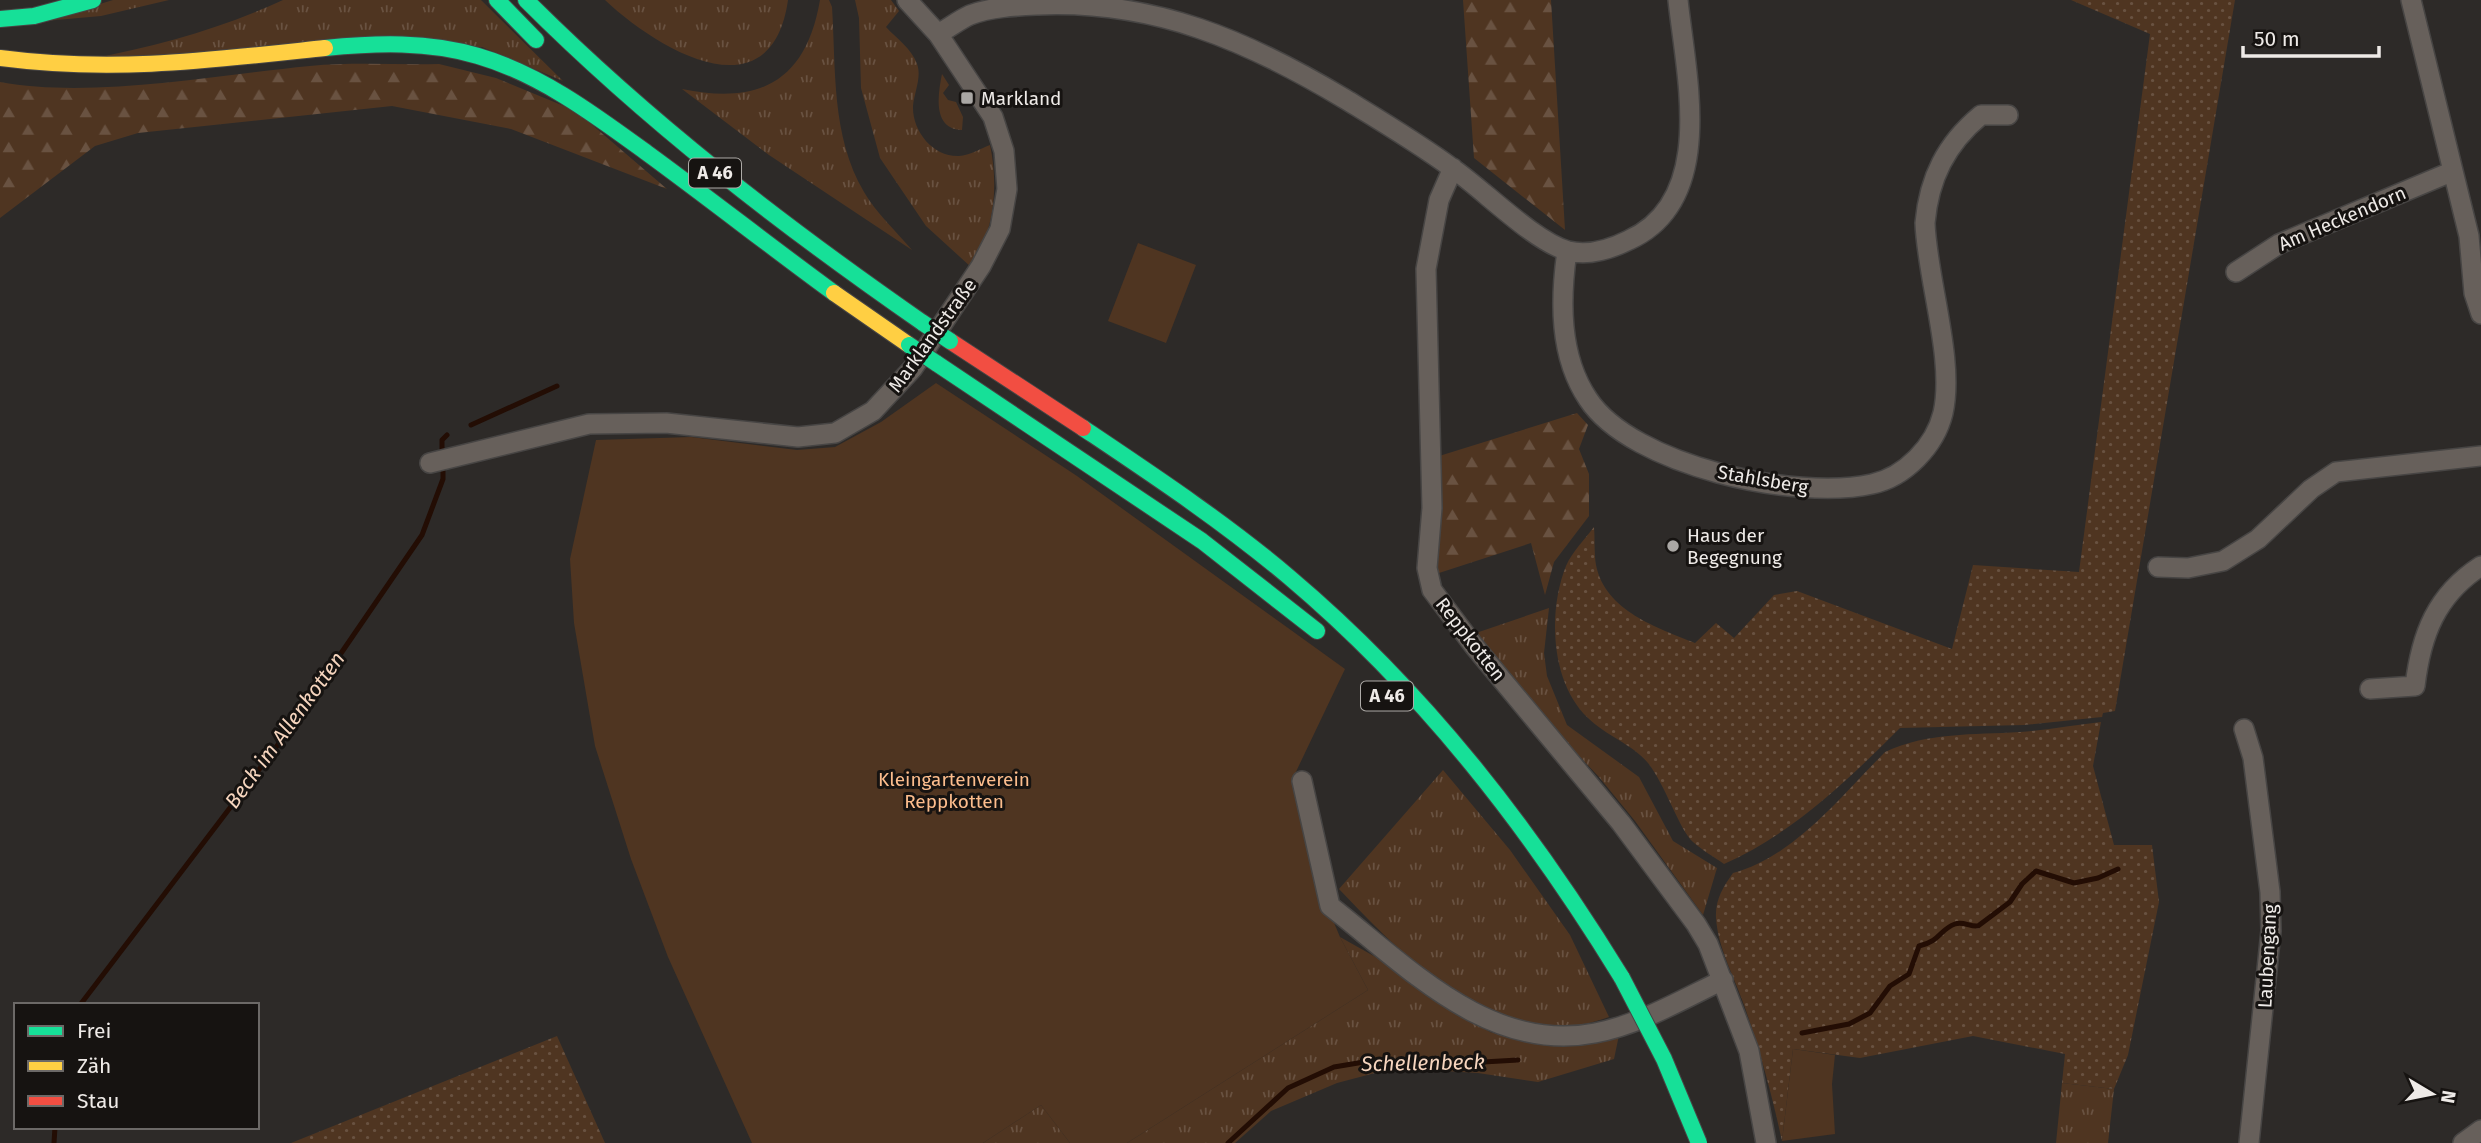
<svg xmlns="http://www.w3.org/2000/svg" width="2481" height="1143" font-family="'Fira Sans',sans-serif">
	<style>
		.grass { fill: url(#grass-tufts) }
		.forest { fill: url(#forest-firs) }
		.park { fill: url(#park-dots) }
		.garden { fill: #4f3521 }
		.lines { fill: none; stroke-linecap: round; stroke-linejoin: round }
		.stream { stroke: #230d04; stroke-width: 5 }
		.street-casing { stroke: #474544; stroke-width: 22 }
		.fast-casing { stroke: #474544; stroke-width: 18 }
		.slow-casing { stroke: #474544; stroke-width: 18 }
		.jam-casing { stroke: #474544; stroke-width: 18 }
		.street { stroke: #67605b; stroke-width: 19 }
		.fast { stroke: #16e098; stroke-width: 16 }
		.slow { stroke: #ffcf43; stroke-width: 16 }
		.jam { stroke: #f24e42; stroke-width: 16 }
		.fast-bridge-casing { stroke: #474544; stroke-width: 18; stroke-linecap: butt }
		.fast-bridge { stroke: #16e098; stroke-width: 16 }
		.poi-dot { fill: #aaa7a4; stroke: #161311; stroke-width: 2.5 }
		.labels { text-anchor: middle; stroke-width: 6; stroke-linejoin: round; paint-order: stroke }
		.shield { fill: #161311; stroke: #adaaa7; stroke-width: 2 }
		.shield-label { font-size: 18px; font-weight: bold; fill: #eeeae7 }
		.poi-label { font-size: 19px; fill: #eeeae7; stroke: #161311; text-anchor: start }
		.street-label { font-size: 19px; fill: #eeeae7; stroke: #161311 }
		.park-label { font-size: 19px; fill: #fcbd8d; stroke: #161311 }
		.water-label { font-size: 21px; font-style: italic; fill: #f6d5be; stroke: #161311 }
	</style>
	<defs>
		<pattern id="grass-tufts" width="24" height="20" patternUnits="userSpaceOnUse" patternTransform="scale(1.75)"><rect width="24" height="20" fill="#4f3521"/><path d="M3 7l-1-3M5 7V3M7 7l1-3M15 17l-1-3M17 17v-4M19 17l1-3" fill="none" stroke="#695241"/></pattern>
		<pattern id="forest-firs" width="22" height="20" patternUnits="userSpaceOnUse" patternTransform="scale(1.75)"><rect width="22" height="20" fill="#4f3521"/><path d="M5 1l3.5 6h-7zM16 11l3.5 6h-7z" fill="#695241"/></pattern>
		<pattern id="park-dots" width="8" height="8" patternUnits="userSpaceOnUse" patternTransform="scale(1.75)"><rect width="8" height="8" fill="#4f3521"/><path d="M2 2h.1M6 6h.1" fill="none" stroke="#695241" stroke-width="1.8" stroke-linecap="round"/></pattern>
	</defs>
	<rect width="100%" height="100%" fill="#2d2a28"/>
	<!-- grass -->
	<path class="grass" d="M113,0H169L101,16L45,21Z
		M283,0H481L563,81L482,47L89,59C158,46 220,29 283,0Z
		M605,0H788C771,118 657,49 605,0Z
		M820,0H829L832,7C836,68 831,136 864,192C876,213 896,231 912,250L769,155L682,89C759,105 806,82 820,0Z
		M855,0H891L899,11L886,27C896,38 912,49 917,64C922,77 914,93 913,106C912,131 933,157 959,156C970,155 980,149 990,145C999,187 994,232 971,267L926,226L880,158L861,88L859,18Z
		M942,74L949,85L943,93L948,100L956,102L963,117L962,130C932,129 938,94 942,74Z
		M1549,608L1544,653L1547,676L1567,725L1639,777L1673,841L1717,868L1703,915L1635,821L1599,777L1549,724L1476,633Z
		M1443,770L1510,850L1570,935L1609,1017C1499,1057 1409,962 1339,889Z
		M1340,937L1388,964L1431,999L1490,1032L1515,1039L1619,1035L1614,1059L1538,1082L1478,1073L1394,1068L1337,1083L1271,1111L1235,1143H1127L1368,990Z
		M2062,1083L2114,1089L2108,1143H2056Z
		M1041,1105L1070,1143H983Z"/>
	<!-- forest -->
	<path class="forest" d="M1463,0H1551L1565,230L1474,158Z
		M439,64L496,78L576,111L667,189L511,129L392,106L138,133L95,146L0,218V82C92,99 215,75 310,66C352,62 396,65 439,64Z
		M1577,413L1588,425L1579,449L1589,474V516L1554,562L1545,595L1531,543L1439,573L1435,566L1436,457Z"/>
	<!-- park -->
	<path class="park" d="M2071,0H2235L2115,711L2103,713L2102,717L2024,725L1900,728C1848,780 1792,834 1724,864C1714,857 1702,850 1693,842C1679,829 1665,784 1648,763C1632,744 1605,735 1588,718C1550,682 1548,611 1566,566C1572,552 1585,539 1594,527C1595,539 1594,553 1596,565C1605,611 1658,628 1695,643L1716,623L1734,638L1774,595L1797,591L1952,649L1973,565L2079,572L2150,34Z
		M2101,722L2093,766L2114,845H2152L2159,902L2128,1055L2114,1089L2062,1083L2065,1054L1973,1036L1860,1058L1793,1049L1782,1141C1772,1095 1760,1050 1744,1005C1734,976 1718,948 1716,918C1715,900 1723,887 1733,873C1794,857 1842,795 1885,752C1928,732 1973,735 2020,732C2047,730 2074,725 2101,722Z
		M557,1036L605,1143H291Z"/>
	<!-- garden -->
	<path class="garden" d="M1138,243L1196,265L1166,343L1108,321Z
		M936,383L1077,476L1345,669L1293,778L1322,894L1340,937L1368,990L1127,1143H1070L1041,1105L983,1143H752L668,957L631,859L595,746L574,623L570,559L596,440L691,437L797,450L835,447L881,422Z
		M1793,1049L1835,1055L1832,1084L1835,1134L1782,1141Z"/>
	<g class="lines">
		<!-- stream -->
		<path class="stream" d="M471,425L557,386
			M442,455V440L447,435
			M80,1005L283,738L422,535L443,479V465
			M1802,1033L1849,1024L1870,1013L1890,986L1909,974L1919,946C1941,941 1940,929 1955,924C1963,921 1970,927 1978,926L2010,902L2022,884L2036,871L2074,883L2098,878L2118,869
			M54,1143L55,1127
			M1228,1143L1288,1088L1334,1067L1376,1060L1396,1067L1518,1060"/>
		<!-- street casing -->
		<g class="street-casing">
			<path id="street" d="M2411,0L2469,236L2474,293L2481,314
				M938,34C949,28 959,20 970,15C991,7 1016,6 1038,5C1155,0 1248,41 1345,99C1381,121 1418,143 1452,168C1483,189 1533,241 1568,251C1588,256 1611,249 1629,240C1717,200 1686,76 1678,0
				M1453,168L1439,200L1426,269L1432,508L1427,568L1432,590L1474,646L1621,823L1696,924L1708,944L1749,1051L1766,1143
				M1567,251C1560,300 1559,356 1588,399C1632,466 1797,501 1872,484C1905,477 1935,446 1943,413C1955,360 1927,279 1925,223C1929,178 1946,144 1981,115H2008
				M2236,272L2279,244L2451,172
				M430,463L589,424L666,423L798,437L835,433L873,411L913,368L981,266L1000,229L1007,189L1004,151L993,117L938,34L907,0
				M2158,567L2188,568L2223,561L2258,539L2311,489L2336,472L2481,456
				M2370,689L2415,686C2421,635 2436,595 2481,566
				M2244,729L2253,758L2270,892L2271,931L2249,1143
				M1302,781L1330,906C1406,965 1489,1054 1595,1033C1639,1025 1683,999 1723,980
				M2463,1143L2481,1130"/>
		</g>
		<!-- fast casing -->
		<g class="fast-casing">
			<path id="fast" d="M497,0L536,40
				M526,0C648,122 782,225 923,323
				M0,19L34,16L93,0
				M325,48C376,43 428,41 478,56C540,74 595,115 647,153C710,199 771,247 834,293
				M936,363L1202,541L1317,631
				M1083,428C1153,475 1224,522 1289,577C1424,691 1530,828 1622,978"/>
		</g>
		<!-- slow casing -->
		<g class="slow-casing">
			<path id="slow" d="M0,58C113,73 213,60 325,48
				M834,293L909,345"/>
		</g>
		<!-- jam casing -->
		<g class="jam-casing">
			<path id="jam" d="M950,341L1083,428"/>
		</g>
		<!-- street -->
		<use href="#street" class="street"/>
		<!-- fast -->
		<use href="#fast" class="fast"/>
		<!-- slow -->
		<use href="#slow" class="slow"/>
		<!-- jam -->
		<use href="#jam" class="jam"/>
		<!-- fast-bridge casing -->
		<g class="fast-bridge-casing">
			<path id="fast-bridge" d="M923,323L950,341
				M909,345L936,363
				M1622,978L1664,1059L1699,1143"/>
		</g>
		<!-- fast-bridge -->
		<use href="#fast-bridge" class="fast-bridge"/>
	</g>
	<!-- markers -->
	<g class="poi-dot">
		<rect x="960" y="91" width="14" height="14" rx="3.5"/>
		<circle cx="1673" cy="546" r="7"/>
	</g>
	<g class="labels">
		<!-- shield labels -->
		<g class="shield">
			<rect x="689" y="158.5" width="52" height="29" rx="5"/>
			<rect x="1361" y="681.5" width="52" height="29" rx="5"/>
		</g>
		<g class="shield-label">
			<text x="715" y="179">A 46</text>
			<text x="1387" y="702">A 46</text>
		</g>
		<!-- poi labels -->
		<g class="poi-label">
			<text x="981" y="105">Markland</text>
			<text x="1687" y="542">Haus der<tspan x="1687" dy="22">Begegnung</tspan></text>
		</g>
		<!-- street labels -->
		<g class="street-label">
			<text transform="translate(2342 218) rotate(-23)" y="7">Am Heckendorn</text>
			<text transform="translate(932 335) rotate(-54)" y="7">Marklandstraße</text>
			<text transform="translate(1763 479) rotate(10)" y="7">Stahlsberg</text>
			<text transform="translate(1471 639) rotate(52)" y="7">Reppkotten</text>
			<text transform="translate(2267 956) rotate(-87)" y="7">Laubengang</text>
		</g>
		<!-- park labels -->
		<g class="park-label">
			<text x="954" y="786">Kleingartenverein<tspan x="954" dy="22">Reppkotten</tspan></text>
		</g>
		<!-- water labels -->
		<g class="water-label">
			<text transform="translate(285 730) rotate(-54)" y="7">Beck im Allenkotten</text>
			<text transform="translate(1423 1063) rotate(-1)" y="7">Schellenbeck</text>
		</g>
	</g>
	<!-- legend -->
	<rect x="14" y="1003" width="245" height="126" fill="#161311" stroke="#6c6967" stroke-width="2"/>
	<rect x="28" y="1026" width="35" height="10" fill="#16e098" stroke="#6c6967" stroke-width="2"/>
	<text x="77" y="1038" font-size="21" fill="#eeeae7">Frei</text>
	<rect x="28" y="1061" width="35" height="10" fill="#ffcf43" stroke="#6c6967" stroke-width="2"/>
	<text x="77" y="1073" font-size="21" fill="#eeeae7">Zäh</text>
	<rect x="28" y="1096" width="35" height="10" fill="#f24e42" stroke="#6c6967" stroke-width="2"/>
	<text x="77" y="1108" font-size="21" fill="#eeeae7">Stau</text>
	<!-- north arrow -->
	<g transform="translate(2432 1094) rotate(100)" stroke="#161311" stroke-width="5" paint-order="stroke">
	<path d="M0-5L12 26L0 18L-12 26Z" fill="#eeeae7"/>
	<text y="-10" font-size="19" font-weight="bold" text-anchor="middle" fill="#eeeae7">N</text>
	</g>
	<!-- scale -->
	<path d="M2243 46v10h136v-10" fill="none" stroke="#eeeae7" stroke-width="3.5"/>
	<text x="2254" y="46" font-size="21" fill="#eeeae7" stroke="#161311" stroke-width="5" paint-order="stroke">50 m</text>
</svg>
